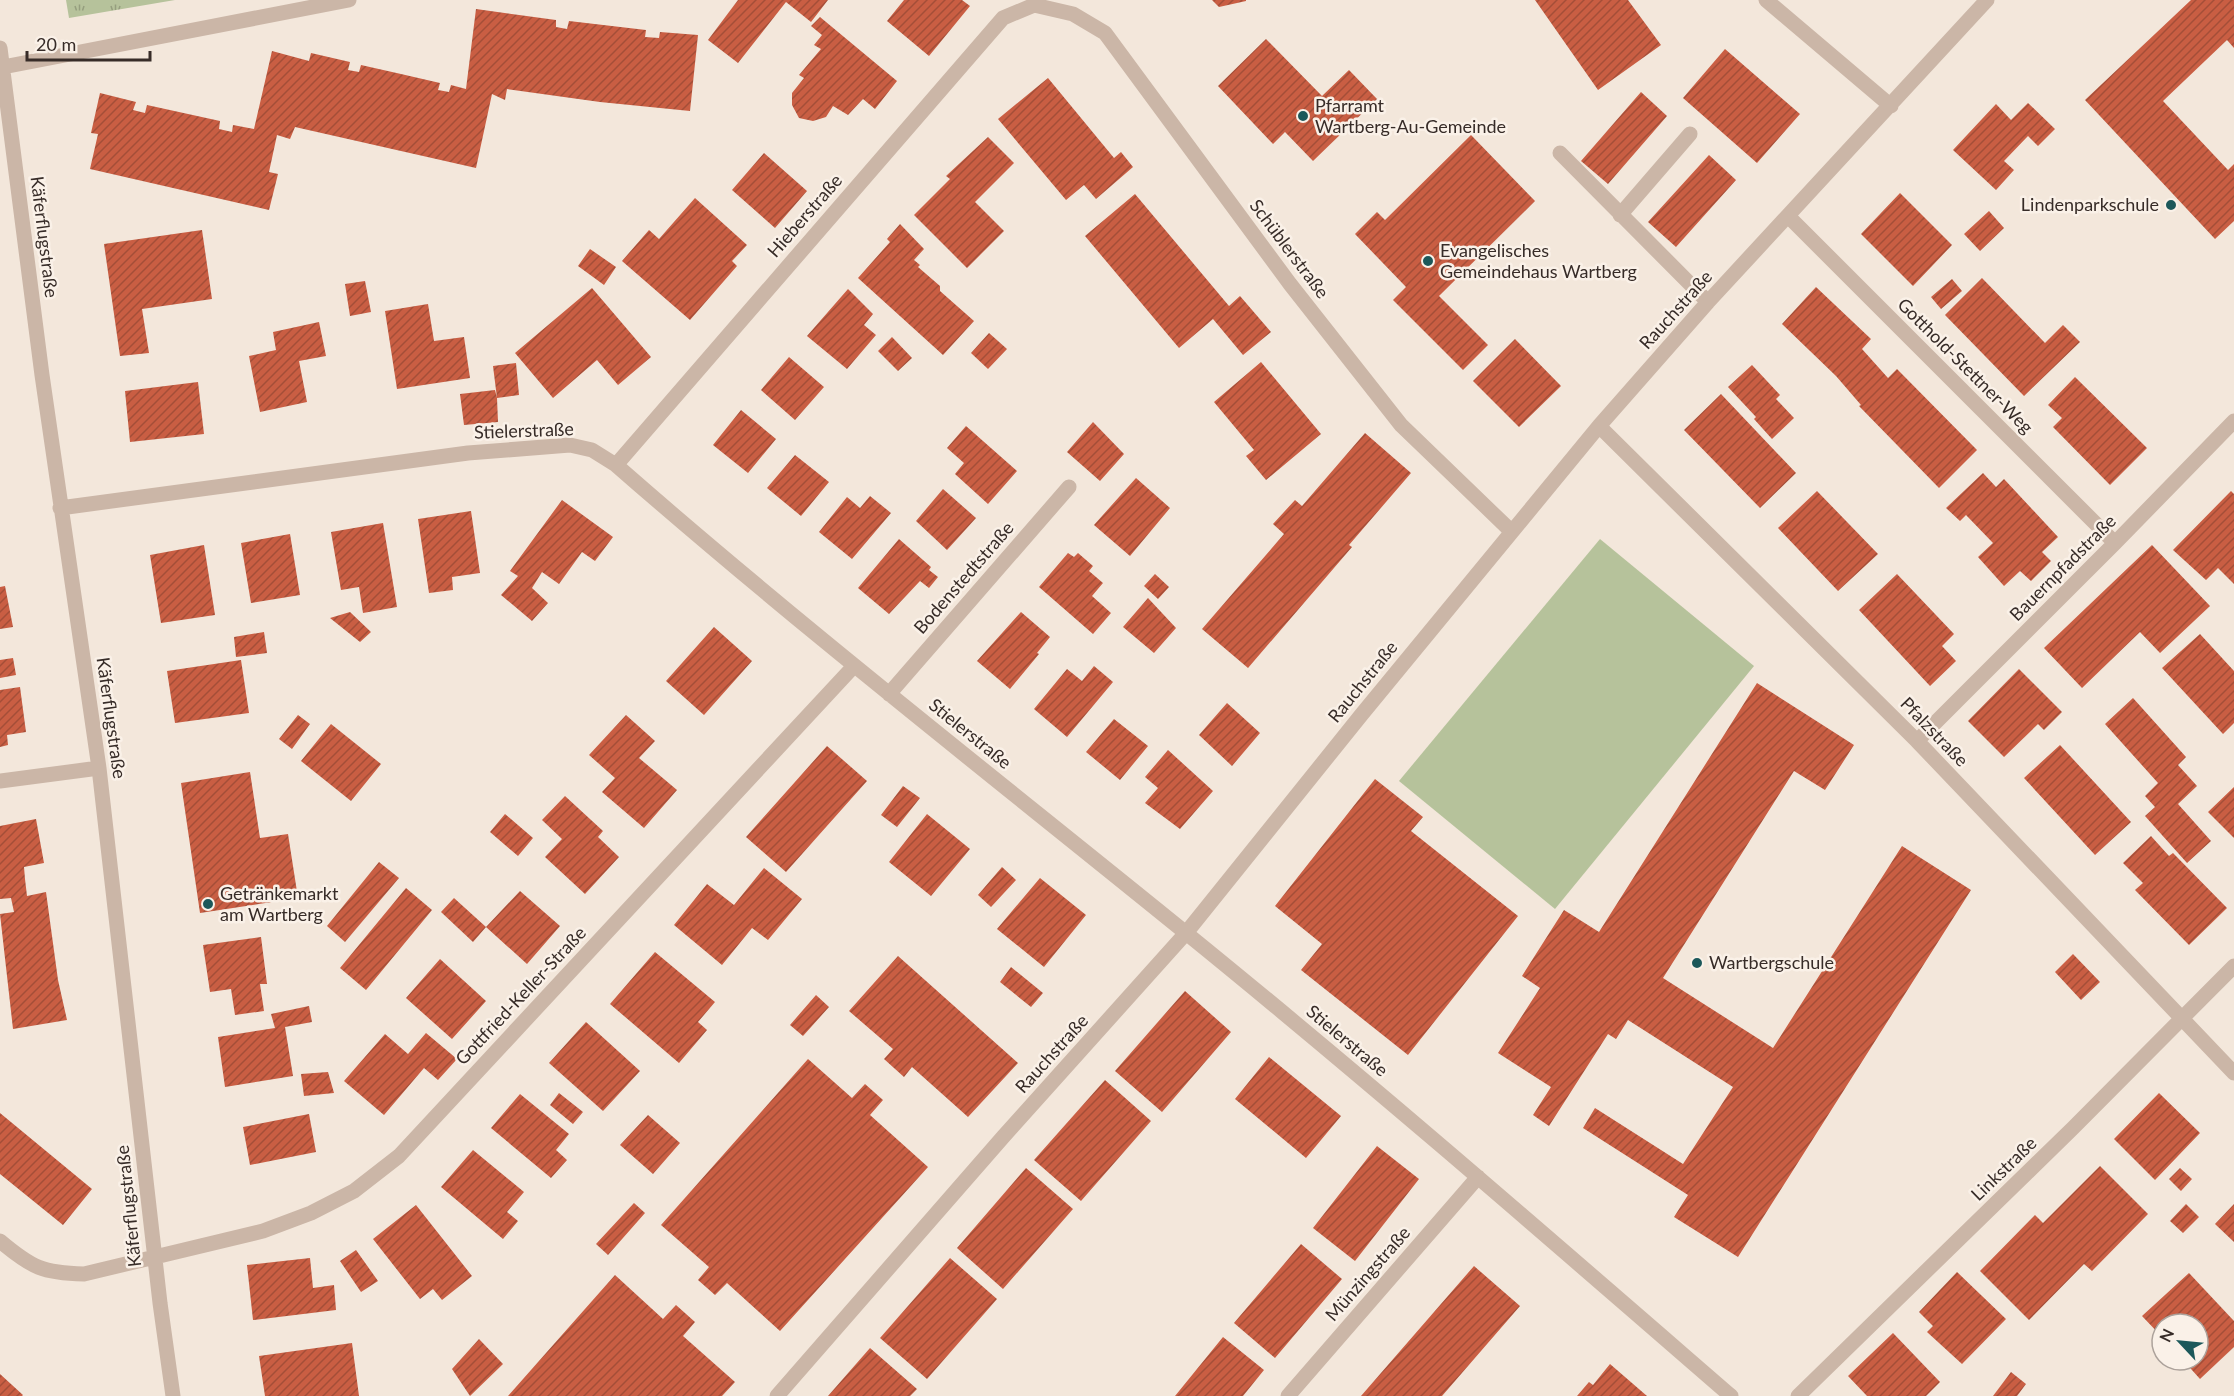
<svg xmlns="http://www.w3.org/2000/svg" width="2234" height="1396" font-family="Lato,sans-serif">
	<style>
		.grass { fill: url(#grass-tufts) }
		.park { fill: #b6c29b }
		.building { fill: url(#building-hatch) }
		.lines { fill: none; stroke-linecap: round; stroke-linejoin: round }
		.minor { stroke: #cbb6a7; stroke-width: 15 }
		.poi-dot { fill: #1c585a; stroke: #faf1e8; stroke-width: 2 }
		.labels { text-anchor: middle; stroke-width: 5; stroke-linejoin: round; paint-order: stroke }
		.poi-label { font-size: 18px; fill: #372c28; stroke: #faf1e8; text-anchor: start }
		.street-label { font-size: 18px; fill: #372c28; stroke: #faf1e8 }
	</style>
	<defs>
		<pattern id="grass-tufts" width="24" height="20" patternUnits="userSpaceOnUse" patternTransform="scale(1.5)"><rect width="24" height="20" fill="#b6c29b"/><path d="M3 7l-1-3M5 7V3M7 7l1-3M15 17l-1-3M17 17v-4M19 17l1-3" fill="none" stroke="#959e7e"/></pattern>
		<pattern id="building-hatch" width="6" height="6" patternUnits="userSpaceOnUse" patternTransform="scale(1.5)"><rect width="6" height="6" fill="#c95e43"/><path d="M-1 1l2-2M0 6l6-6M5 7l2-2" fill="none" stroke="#a44e38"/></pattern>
	</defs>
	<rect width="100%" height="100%" fill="#f3e7db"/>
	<!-- grass -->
	<path class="grass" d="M66,0H175L69,18Z"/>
	<!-- park -->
	<path class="park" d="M1600,539L1754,666L1555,909L1399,781Z"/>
	<!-- building -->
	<path class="building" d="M738,0H828L811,22L786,2L738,63L708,40Z
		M904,0H962L970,6L929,56L887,21Z
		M1212,0H1246V1L1219,7Z
		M1535,0H1628L1661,45L1598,90Z
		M2191,0H2234V48L2227,40L2163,101L2228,170L2234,164V221L2215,239L2085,100Z
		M476,9L556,20V27L567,29L569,21L646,30L645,37L659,38L660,32L698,35L690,111L600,102L507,89L505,100L492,94L476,168L295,127L290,139L277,135L269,172L278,174L269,210L90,169L98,134L91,133L100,93L136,102L133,110L145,113L147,105L220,121L219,129L232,132L233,125L254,129L272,51L309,61L311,53L350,62L348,70L359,72L361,65L401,74L440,83L438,90L449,92L451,85L466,89Z
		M820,17L897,81L875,109L863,99L848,115L833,106L826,117L813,121L799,118L792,105V93L804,78L799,75L821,49L814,45L822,35L811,26Z
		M1266,39L1322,96L1349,70L1377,99L1313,161L1285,132L1273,144L1218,86Z
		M1725,49L1800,114L1757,163L1683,98Z
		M1048,78L1114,158L1121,152L1133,167L1096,199L1084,185L1066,200L998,119Z
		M1641,92L1667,116L1608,184L1581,161Z
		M2028,103L2055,129L2038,146L2028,136L2004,161L2014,170L1996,190L1953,150L1996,104L2011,120Z
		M1471,135L1535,201L1439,296L1488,345L1463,370L1393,300L1406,287L1355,234L1377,212L1385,220Z
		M988,137L1014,163L975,202L1004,231L967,268L914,215L950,179L946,176Z
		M764,153L807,191L775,228L732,190Z
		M1709,155L1736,180L1676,247L1648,222Z
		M1900,193L1952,245L1913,286L1861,234Z
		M1135,194L1229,306L1240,296L1271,332L1243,355L1213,319L1179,348L1085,236Z
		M695,198L747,245L732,261L737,266L690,320L622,261L649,230L659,239Z
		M1989,211L2004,228L1980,251L1964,234Z
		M900,224L924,249L914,260L920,265L918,267L940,286V291L974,321L943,355L858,278L890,242L887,239Z
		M202,230L212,299L142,309L149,353L120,356L104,244Z
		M590,249L616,267L604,285L578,266Z
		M1982,278L2045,343L2063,325L2080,342L2024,396L1945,315Z
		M1952,279L1962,291L1941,309L1931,297Z
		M365,281L371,312L350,316L345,284Z
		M1816,287L1871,339L1862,349L1888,378L1897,369L1977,450L1939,488L1859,406L1861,405L1836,376L1782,324Z
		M592,288L651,357L618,385L597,360L553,398L515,353Z
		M848,289L873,314L864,325L876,335L847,369L807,336Z
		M428,304L434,341L464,337L470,378L397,389L385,311Z
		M319,322L326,356L299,361L307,402L260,412L249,356L276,350L273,332Z
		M989,333L1007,349L988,369L971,353Z
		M892,337L912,358L898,371L878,351Z
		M1515,339L1561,386L1519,427L1473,381Z
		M789,357L824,387L795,420L761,390Z
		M1261,362L1321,434L1266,480L1246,456L1254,450L1214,402Z
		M516,363L519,395L497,398L498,422L464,425L460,394L495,390L497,398L493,366Z
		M1752,365L1780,395L1776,399L1794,418L1772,439L1754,419L1756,417L1728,387Z
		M2075,377L2147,448L2110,485L2053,427L2062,418L2048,405Z
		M198,382L204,434L130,442L125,391Z
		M1721,394L1796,473L1760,508L1684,430Z
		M741,410L776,439L748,473L713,445Z
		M1093,422L1124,454L1100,481L1067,452Z
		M966,426L1017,471L988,504L955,474L964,463L947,448Z
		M1365,433L1411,473L1349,545L1352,547L1248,668L1202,629L1284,534L1273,524L1295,500L1302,506Z
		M795,455L829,482L801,516L767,488Z
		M1983,473L1996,487L2004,479L2058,537L2042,552L2051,561L2031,581L2020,571L2004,586L1978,557L1993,543L1966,515L1960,521L1946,508Z
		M1136,478L1170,508L1130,556L1094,525Z
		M943,489L976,518L947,550L916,521Z
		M1817,491L1878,554L1838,591L1778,528Z
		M2231,491L2234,494V584L2218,568L2206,580L2173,550Z
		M870,496L891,513L852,559L819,532L847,497L860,508Z
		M562,500L613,537L595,561L582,552L559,584L542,572L532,588L548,603L532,621L501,595L518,576L510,571Z
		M471,511L480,573L452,577L453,590L429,593L418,519Z
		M383,523L397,607L363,613L359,587L341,590L331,532Z
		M290,534L300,595L251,603L241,543Z
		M899,539L931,567L929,570L938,577L929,588L920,581L889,614L858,588Z
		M204,545L215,615L161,623L150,555Z
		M2152,545L2210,606L2160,653L2140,632L2082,688L2044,648Z
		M1068,553L1074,557L1078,553L1093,566L1089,571L1103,583L1092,596L1111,613L1093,634L1039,587Z
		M1155,574L1169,587L1158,599L1144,586Z
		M1897,574L1954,634L1942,646L1956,661L1930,686L1859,610Z
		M5,586L13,627L0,629V587Z
		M1148,598L1176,628L1154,653L1123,627Z
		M350,612L371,632L360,642L330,618Z
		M1021,612L1050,637L1037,653L1039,654L1010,689L977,661Z
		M714,627L752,661L704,715L666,681Z
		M264,632L267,653L236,657L234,637Z
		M2200,634L2234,671V723L2223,734L2162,668Z
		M13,658L16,675L0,678V660Z
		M241,660L249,713L175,723L167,671Z
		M1094,666L1113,682L1067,737L1034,709L1067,669L1082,681Z
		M2019,669L2062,712L2044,730L2038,724L2004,757L1968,721Z
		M1757,683L1854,745L1825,790L1794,771L1663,978L1773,1048L1902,846L1971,890L1738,1257L1674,1217L1688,1195L1583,1128L1595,1108L1683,1164L1733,1087L1628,1020L1616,1039L1608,1034L1549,1126L1533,1115L1551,1087L1498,1053L1540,988L1522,976L1564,910L1599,932Z
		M20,687L26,732L7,735L8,745L0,747V690Z
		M2133,698L2186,757L2178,765L2197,786L2178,804L2211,841L2187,863L2145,816L2155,807L2145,796L2158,783L2105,724Z
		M1227,703L1260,733L1232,766L1199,735Z
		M298,715L310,724L292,749L279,739Z
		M626,715L655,741L639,758L677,790L644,828L602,792L615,778L589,755Z
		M1114,719L1148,746L1120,780L1086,752Z
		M331,724L381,764L351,801L301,761Z
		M2060,745L2131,822L2095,855L2024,778Z
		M827,746L867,781L786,872L746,837Z
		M1168,750L1213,791L1180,829L1145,803L1158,788L1145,777Z
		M250,772L260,838L288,834L298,898L200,913L181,783Z
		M1375,779L1423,817L1411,831L1518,916L1408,1055L1301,970L1322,944L1275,906Z
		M903,786L920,798L897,827L881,815Z
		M2234,787V838L2208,812Z
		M565,796L603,831L598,837L619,857L585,894L545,857L562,839L542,820Z
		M505,814L533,838L518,856L490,832Z
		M927,814L970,849L931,896L889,862Z
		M36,819L44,863L24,867L25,879L27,896L46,892L58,980L67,1020L13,1029L0,914L14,912L11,898L0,899V826Z
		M2151,836L2169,856L2173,853L2227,908L2189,945L2135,890L2143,883L2123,863Z
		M379,862L399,878L345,942L327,926Z
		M1002,867L1016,880L991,907L978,895Z
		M764,868L802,899L768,940L752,928L722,965L674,925L707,884L734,905Z
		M1040,878L1086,915L1044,967L997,929Z
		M406,888L432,910L366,990L340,968Z
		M520,891L560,926L527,964L486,927Z
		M454,898L486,927L473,942L441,912Z
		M261,937L267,984H260L264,1011L235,1015L231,989L210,992L203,945Z
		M655,952L715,1002L698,1022L707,1030L679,1063L610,1004Z
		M2073,954L2100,982L2081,1000L2055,972Z
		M898,956L1018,1063L968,1117L912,1067L904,1077L884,1059L893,1049L849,1011Z
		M440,959L486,1001L452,1039L406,998Z
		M1011,967L1043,993L1031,1007L1000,982Z
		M1185,991L1231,1032L1162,1112L1115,1071Z
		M816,995L829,1007L803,1036L790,1025Z
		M309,1006L312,1022L285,1027L293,1076L225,1087L218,1037L275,1028L271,1014Z
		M586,1022L640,1071L603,1111L549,1063Z
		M426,1033L457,1059L438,1080L424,1068L384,1115L344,1081L385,1034L408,1054Z
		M1269,1057L1341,1116L1306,1158L1235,1099Z
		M808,1059L852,1098L865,1084L883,1100L870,1115L928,1167L780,1331L727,1283L715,1295L698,1280L709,1267L661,1225Z
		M328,1072L334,1093L304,1096L301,1074Z
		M1105,1080L1151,1121L1081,1201L1034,1160Z
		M559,1093L583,1112L573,1124L550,1105Z
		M2159,1093L2200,1133L2155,1180L2114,1139Z
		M520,1094L569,1134L556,1150L567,1160L551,1178L491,1128Z
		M0,1113L92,1189L63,1225L0,1174Z
		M309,1114L316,1152L250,1165L243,1127Z
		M648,1115L680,1143L653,1174L620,1145Z
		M1377,1146L1419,1179L1355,1261L1313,1228Z
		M473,1150L524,1192L507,1212L518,1221L503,1239L441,1187Z
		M2100,1166L2148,1214L2092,1271L2084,1264L2029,1320L1980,1271L2035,1215L2043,1223Z
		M1026,1168L1073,1209L1003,1289L957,1248Z
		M2180,1168L2192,1179L2181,1191L2169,1179Z
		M634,1203L645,1213L608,1255L596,1244Z
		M2186,1204L2199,1217L2183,1233L2170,1221Z
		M2234,1204V1242L2215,1224Z
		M416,1205L472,1276L442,1300L433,1289L420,1299L373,1239Z
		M1301,1244L1342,1279L1275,1358L1234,1323Z
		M356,1250L378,1281L361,1292L340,1261Z
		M310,1258L313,1288L334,1285L336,1310L253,1320L247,1265Z
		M950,1258L997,1299L927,1379L880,1338Z
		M1474,1266L1520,1306L1442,1396H1361Z
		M1957,1272L2006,1319L1962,1364L1927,1332L1933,1326L1919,1312Z
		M2189,1273L2234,1321V1347L2200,1379L2183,1360H2198V1324H2162V1337L2142,1316Z
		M615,1275L663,1319L676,1305L695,1322L683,1336L735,1382L722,1396H508Z
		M1893,1333L1940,1382L1926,1396H1867L1848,1376Z
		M1223,1337L1264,1370L1243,1396H1175Z
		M479,1339L503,1364L470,1396L452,1369Z
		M352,1343L359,1396H265L259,1356Z
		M870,1348L917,1389L910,1396H828Z
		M1610,1364L1647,1396H1577L1589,1382L1593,1385Z
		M2011,1372L2026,1384L2017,1396H1993Z
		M0,1374L23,1395L22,1396H0Z"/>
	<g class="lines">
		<!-- minor -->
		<path class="minor" d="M1766,0L1891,106
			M0,48L42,375L99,768L160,1303L173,1396
			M3,67L349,0
			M1560,153L1708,302
			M1620,215L1690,134
			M1788,216L2115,543
			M1599,426L1917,741L2234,1073
			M616,465L1003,18L1034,5L1073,14L1105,33L1290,284L1401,425L1511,531
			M60,508L468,453L570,445L592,450L616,465C801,627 995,778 1186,933C1371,1083 1551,1240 1731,1396
			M889,694L1069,487
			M1917,741L2115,543L2234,421
			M0,781L99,768
			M0,1241C32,1268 43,1273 84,1274L263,1231L311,1213L354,1191L399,1156L854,666
			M777,1396L1003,1137L1186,933L1362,714L1599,426L1708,302L1987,0
			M1288,1396L1478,1177
			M1798,1396L2073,1128L2234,966"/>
	</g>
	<!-- markers -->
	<g class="poi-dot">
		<circle cx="1303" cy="116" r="6"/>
		<circle cx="2171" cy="205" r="6"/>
		<circle cx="1428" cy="261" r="6"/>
		<circle cx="208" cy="904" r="6"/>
		<circle cx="1697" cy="963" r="6"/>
	</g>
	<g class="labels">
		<!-- poi labels -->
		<g class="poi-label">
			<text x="1315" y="112">Pfarramt<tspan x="1315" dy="21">Wartberg-Au-Gemeinde</tspan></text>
			<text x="2159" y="211" text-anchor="end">Lindenparkschule</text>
			<text x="1440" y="257">Evangelisches<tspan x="1440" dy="21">Gemeindehaus Wartberg</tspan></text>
			<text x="220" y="900">Getränkemarkt<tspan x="220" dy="21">am Wartberg</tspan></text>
			<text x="1709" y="969">Wartbergschule</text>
		</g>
		<!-- street labels -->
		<g class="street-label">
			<text transform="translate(805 216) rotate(-49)" y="6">Hieberstraße</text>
			<text transform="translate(44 237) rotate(83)" y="6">Käferflugstraße</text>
			<text transform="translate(1289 249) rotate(53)" y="6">Schüblerstraße</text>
			<text transform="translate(1676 310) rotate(-48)" y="6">Rauchstraße</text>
			<text transform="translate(1965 366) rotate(45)" y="6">Gotthold-Stettner-Weg</text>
			<text transform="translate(524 431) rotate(-2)" y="6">Stielerstraße</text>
			<text transform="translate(2063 568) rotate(-45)" y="6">Bauernpfadstraße</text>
			<text transform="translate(964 578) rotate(-49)" y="6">Bodenstedtstraße</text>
			<text transform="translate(1363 682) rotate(-51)" y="6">Rauchstraße</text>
			<text transform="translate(111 718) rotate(82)" y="6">Käferflugstraße</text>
			<text transform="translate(1934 732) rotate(46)" y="6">Pfalzstraße</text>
			<text transform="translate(970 734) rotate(39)" y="6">Stielerstraße</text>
			<text transform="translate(521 996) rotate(-47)" y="6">Gottfried-Keller-Straße</text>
			<text transform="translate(1347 1041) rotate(40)" y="6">Stielerstraße</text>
			<text transform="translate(1052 1054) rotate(-48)" y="6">Rauchstraße</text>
			<text transform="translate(2004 1169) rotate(-44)" y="6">Linkstraße</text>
			<text transform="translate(129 1206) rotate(-96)" y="6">Käferflugstraße</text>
			<text transform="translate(1368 1274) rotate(-49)" y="6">Münzingstraße</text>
		</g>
	</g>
	<!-- north arrow -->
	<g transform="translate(2180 1342) rotate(296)"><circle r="28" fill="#faf1e8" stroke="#aca29b" stroke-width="1.5"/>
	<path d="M0-4.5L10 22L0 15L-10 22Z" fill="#1c585a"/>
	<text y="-9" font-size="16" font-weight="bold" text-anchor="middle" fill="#372c28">N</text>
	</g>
	<!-- scale -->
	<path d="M27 51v9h123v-9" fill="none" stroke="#372c28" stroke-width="3"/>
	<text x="36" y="51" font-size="18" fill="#372c28" stroke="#faf1e8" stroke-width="4.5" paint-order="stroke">20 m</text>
</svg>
